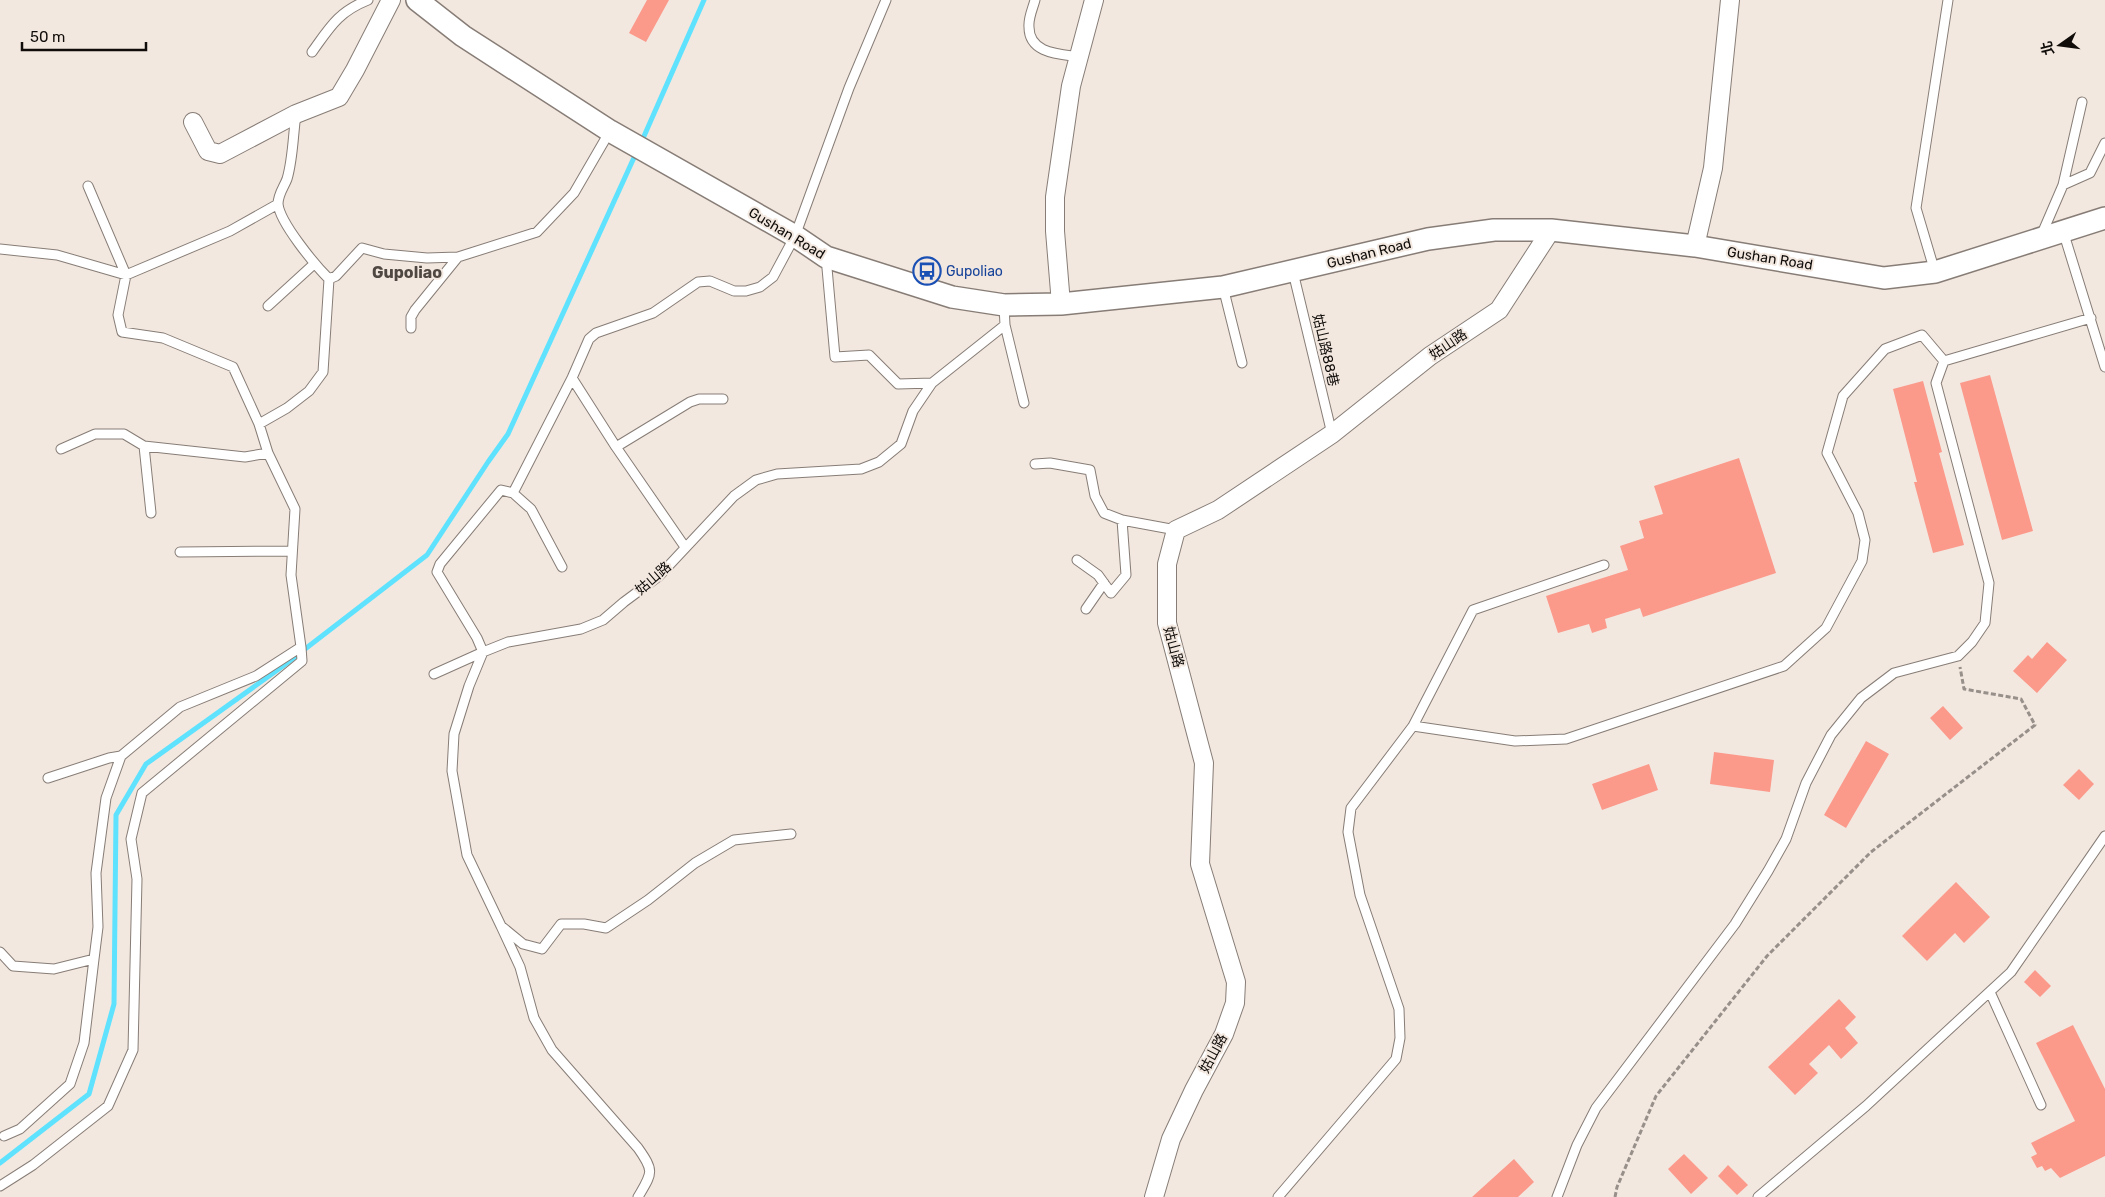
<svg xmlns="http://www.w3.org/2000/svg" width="2105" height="1197" font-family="Rubik,'Noto Sans TC',sans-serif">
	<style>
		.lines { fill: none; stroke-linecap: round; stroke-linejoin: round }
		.stream { stroke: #5fe2fe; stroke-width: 5 }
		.building { fill: #fb998b }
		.service-casing { stroke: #877d76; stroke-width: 11 }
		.minor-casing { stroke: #877d76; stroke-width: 20 }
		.tertiary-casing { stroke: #877d76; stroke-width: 24 }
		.path { stroke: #978f89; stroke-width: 3; stroke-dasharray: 5 2.5; stroke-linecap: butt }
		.service { stroke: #fff; stroke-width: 9 }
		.minor { stroke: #fff; stroke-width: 18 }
		.tertiary { stroke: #fff; stroke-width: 21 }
		.labels { text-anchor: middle; stroke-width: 4; stroke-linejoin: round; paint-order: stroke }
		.street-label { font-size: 14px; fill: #0f0c09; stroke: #f3e8e0 }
		.transit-label { font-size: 14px; fill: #164399; stroke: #f3e8e0; text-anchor: start }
		.quarter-label { font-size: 16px; font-weight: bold; fill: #4f4741; stroke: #f3e8e0 }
	</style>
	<rect width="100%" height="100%" fill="#f3e8e0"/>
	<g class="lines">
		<!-- stream -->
		<path class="stream" d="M641,143L704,0
			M0,1163L89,1094L114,1004L116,815L146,764L283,666L427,555L488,462L508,434L637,151"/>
	</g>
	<!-- building -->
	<path class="building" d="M647,0H669L646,42L629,33Z
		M1990,375L2033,531L2002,540L1960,383Z
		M1923,381L1942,452L1939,453L1964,545L1933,553L1914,482H1917L1893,389Z
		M1739,458L1776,573L1643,617L1640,608L1605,619L1607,628L1592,633L1589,624L1558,633L1546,596L1628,570L1620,546L1644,538L1639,521L1663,514L1654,486Z
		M2047,642L2067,660L2037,693L2013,671L2028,655L2032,659Z
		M1943,706L1963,728L1950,740L1930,718Z
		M1866,741L1889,754L1846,828L1824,815Z
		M1714,752L1774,760L1770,792L1710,784Z
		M1649,764L1658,790L1602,810L1592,784Z
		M2079,769L2094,784L2079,800L2063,785Z
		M1956,882L1990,917L1964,943L1955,933L1927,961L1902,936Z
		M2035,970L2051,986L2040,997L2024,982Z
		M1839,999L1856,1017L1845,1028L1858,1043L1841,1059L1829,1045L1809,1064L1818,1073L1795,1095L1768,1067Z
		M2073,1025L2105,1089V1156L2060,1178L2051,1168L2045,1171L2042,1166L2037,1168L2031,1157L2037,1154L2031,1143L2075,1121L2036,1043Z
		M1684,1154L1708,1178L1691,1194L1668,1169Z
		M1514,1159L1534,1182L1518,1197H1472Z
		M1728,1165L1748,1185L1737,1195L1718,1176Z"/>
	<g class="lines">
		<!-- service casing -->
		<g class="service-casing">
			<path id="service" d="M1035,0C1033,8 1028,18 1029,27C1029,54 1060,54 1080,57
				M312,52C330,27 338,12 368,0
				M2063,185L2082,102
				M2063,231L2105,367
				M2041,236L2063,185L2090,173L2105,143
				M0,249L57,255L126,275L88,186
				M826,257L835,357L869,355L898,384L932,383
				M1293,272L1332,434
				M1935,272L1916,208L1948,0
				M329,279L336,276L362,248L384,254L427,258L458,257L537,232L574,193L610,131
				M1223,287L1242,363
				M268,306L314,264
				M1005,325L1024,403
				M411,328V317L415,310L458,257
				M572,378L616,447L685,547
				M259,424L233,367L163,338L122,332L118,315L126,275L230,231L278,204
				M144,446L151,513
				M616,447L690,402L699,399H723
				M61,449L95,434H124L144,446L245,457L268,453L259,424L287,408L309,391L323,372L329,279C315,265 280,223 278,204C278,194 284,187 287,179C293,159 293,135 296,114
				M1035,464L1050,463L1090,470L1095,496L1104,513L1122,520L1176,530
				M180,552L292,551
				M1077,560L1098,575L1111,593L1126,575L1122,520
				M562,567L531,509L513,493L572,378L589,339L596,333L653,313L698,282L710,281L734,291H746L760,287L773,277L795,236L849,88L886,0
				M1086,609L1104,583
				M434,674L483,652L477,638L437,572L440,564L501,490L513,493
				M1413,726L1515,741L1566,739L1784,666L1826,628L1862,561L1865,540L1858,513L1827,453L1843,396L1885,349L1922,335L1944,361
				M121,756L180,707L256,676L301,647L291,575L295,509L268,453
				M501,926L467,855L452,771L454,734L469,686L483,652L508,642L581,629L603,620L624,602L659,576L734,496L756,480L777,474L861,469L879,462L901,444L913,411L932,383L1005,325L1004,306
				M0,952L13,966L54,969L94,959L98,927L96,873L106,798L121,756L109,758L48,778
				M1990,992L2041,1105
				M4,1136L20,1129L70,1084L84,1043L94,959
				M0,1186L33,1165L108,1106L133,1050L137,879L131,839L142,793L302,661L301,647
				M638,1197C652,1173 655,1172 638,1148L552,1050L534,1018L520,967L501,926L523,944L542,949L561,924H584L606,928L648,900L695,863L734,840L791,834
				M1278,1197L1396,1059L1400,1038L1399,1009L1360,895L1348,832L1351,808L1413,726L1473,610L1604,565
				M1557,1197L1577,1145L1596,1108L1735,924L1768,871L1786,839L1806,783L1831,735L1861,698L1894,673L1958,656L1972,642L1985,623L1989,583L1936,383L1944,361L2091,318
				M1758,1197L1866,1106L2011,972L2105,836"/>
		</g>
		<!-- minor casing -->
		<g class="minor-casing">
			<path id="minor" d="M193,122L208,151L220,154L296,114L339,97L355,70L391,0
				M1695,246L1713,168L1730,0
				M1061,304L1055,231V197L1071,86L1094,0
				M1154,1197L1171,1139L1194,1090L1224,1034L1235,1003L1236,982L1200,864L1204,763L1167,623V564L1176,530L1218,510L1332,434L1430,356L1499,310L1551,230"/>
		</g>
		<!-- tertiary casing -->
		<g class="tertiary-casing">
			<path id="tertiary" d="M417,0L463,36L610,131L795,236L826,257L952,297L1004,305L1061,304L1223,287L1428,239L1494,230H1551L1695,246L1884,278L1935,272L2105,218"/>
		</g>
		<!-- path -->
		<path class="path" d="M1615,1197L1617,1187L1656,1096L1767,956L1871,852L2035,725L2021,699L1964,689L1960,667"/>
		<!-- service -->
		<use href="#service" class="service"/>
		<!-- minor -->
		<use href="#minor" class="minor"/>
		<!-- tertiary -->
		<use href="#tertiary" class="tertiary"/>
	</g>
	<!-- icons -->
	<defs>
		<g id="bus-ring" transform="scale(1.4375)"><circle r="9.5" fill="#f3e8e0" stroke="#1a4fb4" stroke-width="1.5"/><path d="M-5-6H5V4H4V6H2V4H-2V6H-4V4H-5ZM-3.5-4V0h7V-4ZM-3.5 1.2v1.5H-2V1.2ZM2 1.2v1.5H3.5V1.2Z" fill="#1a4fb4"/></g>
	</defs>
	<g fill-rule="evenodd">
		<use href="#bus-ring" x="927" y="271"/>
	</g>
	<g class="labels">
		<!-- street labels -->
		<g class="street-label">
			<text transform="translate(787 233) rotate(31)" y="5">Gushan Road</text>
			<text transform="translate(1369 253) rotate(-14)" y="5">Gushan Road</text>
			<text transform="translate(1770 258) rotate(9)" y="5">Gushan Road</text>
			<text transform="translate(1448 344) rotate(-34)" y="5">姑山路</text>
			<text transform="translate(1326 350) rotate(77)" y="5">姑山路88巷</text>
			<text transform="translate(653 578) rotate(-41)" y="5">姑山路</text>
			<text transform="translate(1174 647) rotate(75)" y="5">姑山路</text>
			<text transform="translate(1213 1053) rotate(-62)" y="5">姑山路</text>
		</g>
		<!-- transit labels -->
		<g class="transit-label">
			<text x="946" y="276">Gupoliao</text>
		</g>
		<!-- quarter labels -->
		<g class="quarter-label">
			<text x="407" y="278">Gupoliao</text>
		</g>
	</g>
	<!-- north arrow -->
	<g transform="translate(2060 45) rotate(256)" stroke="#f3e8e0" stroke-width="4" paint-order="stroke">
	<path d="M0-4L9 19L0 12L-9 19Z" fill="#0f0c09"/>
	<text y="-8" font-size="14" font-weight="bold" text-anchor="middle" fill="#0f0c09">北</text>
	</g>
	<!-- scale -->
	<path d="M22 42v8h124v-8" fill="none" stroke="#0f0c09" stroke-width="2.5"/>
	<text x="30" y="42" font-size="15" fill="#0f0c09" stroke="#f3e8e0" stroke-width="4" paint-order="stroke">50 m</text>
</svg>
